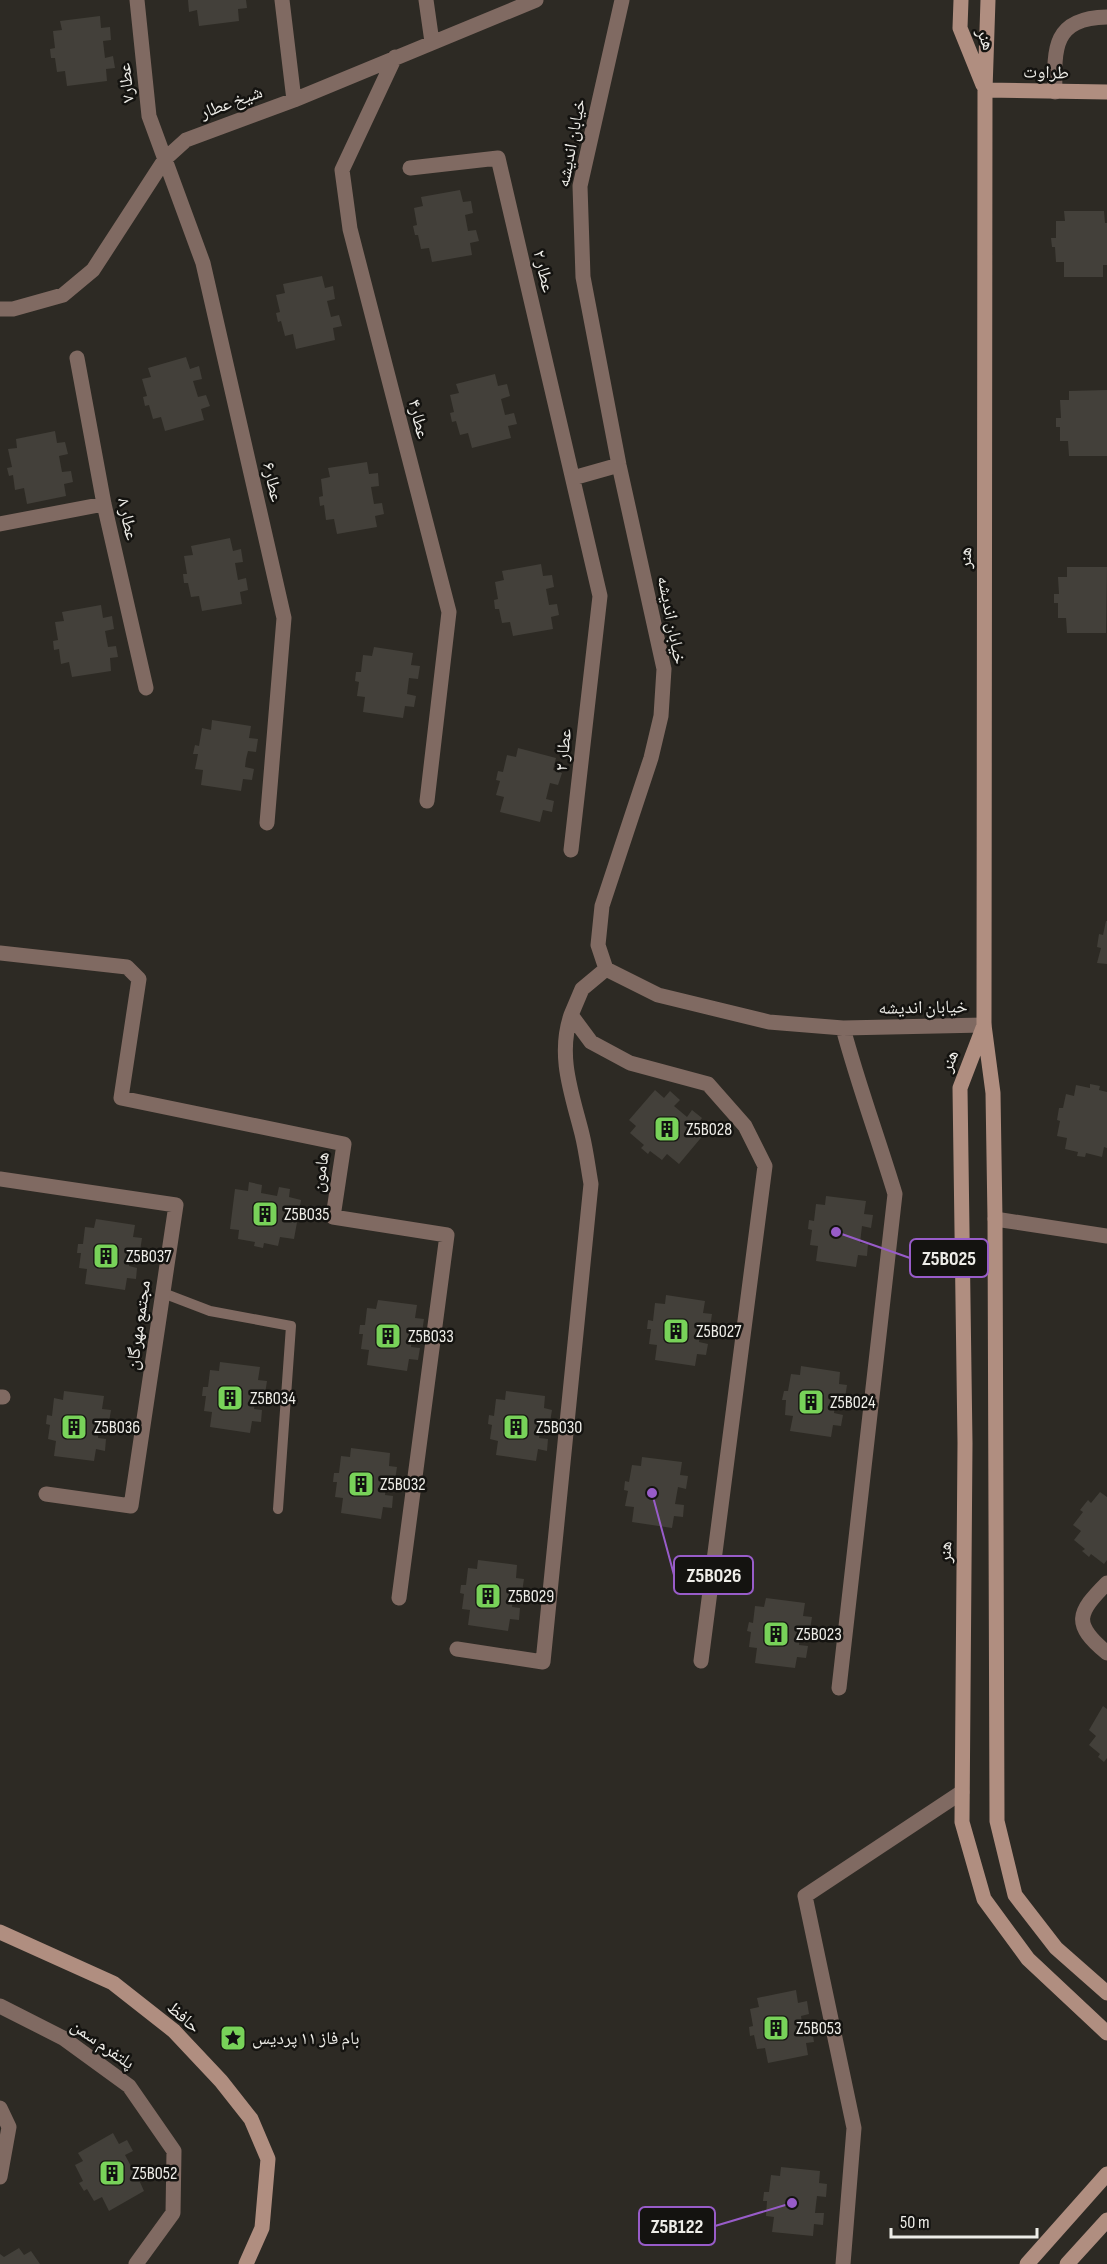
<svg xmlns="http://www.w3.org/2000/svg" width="1107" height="2264" font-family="'Sofia Sans Condensed','Noto Naskh Arabic',sans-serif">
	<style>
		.building { fill: #43403a }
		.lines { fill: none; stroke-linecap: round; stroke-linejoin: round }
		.lane { stroke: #806a62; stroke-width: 10 }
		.street { stroke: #806a62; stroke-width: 15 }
		.secondary { stroke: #b08e80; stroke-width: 15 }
		.labels { text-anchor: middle; stroke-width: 5; stroke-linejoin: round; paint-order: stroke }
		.street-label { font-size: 18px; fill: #eeede8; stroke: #141310 }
		.poi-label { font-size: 18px; fill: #eeede8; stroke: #141310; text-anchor: start }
		.leader { fill: none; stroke: #985cc9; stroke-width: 2 }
		.callout-dot { fill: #985cc9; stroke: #141310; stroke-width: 2 }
		.callout { fill: #141310; stroke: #985cc9; stroke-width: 2 }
		.callout-label { font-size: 20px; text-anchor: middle; font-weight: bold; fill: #eeede8 }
	</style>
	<rect width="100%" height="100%" fill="#2d2a24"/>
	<!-- building -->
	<path class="building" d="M188,0H246L247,8L238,9L239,21L199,26L197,10L189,12Z
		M100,16L101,28L110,27L111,40L103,41L105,58L113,56L115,68L106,69L107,81L67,86L65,71L57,72L55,58H51L50,49L55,48L53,31L62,30L60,21Z
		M460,190L463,202L471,201L473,213L465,215L468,231L476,230L479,241L470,243L472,255L432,262L429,248L421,249L418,235H415L413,226L417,225L414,208L423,206L421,197Z
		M1064,211H1104L1105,223H1107V265H1103V277H1064V262H1056L1055,247H1052L1051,238H1056V221H1065Z
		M322,276L325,288L333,286L335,299L327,301L331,317L339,315L342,326L333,328L335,340L296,349L293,334L285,336L281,321L278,322L276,313L280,312L276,295L285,293L283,284Z
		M186,357L190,369L199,366L202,379L193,381L198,397L206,395L210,406L201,409L204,420L165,431L161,417L153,419L149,405L145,406L143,397L147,396L142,379L151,377L148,368Z
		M495,374L498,386L507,384L510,396L501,399L505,415L514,413L517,424L508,426L511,438L472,448L468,433L460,435L456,421L452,422L450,413L454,412L450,395L459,393L456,384Z
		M1107,390V456H1069L1068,441H1060V427H1056V418H1061L1060,400H1069V391Z
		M55,431L57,443L65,442L68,454L59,456L62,472L71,471L73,482L64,484L66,496L27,504L24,488L15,490L13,475L9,476L7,468L12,467L8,449L17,448L16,439Z
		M367,462L369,474L378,473L379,486L371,487L374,504L382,503L384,514L375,516L377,527L337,534L334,519L326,520L324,505L320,506L319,497L323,496L321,479L330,477L328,468Z
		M230,538L233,551L241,549L243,562L235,563L238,580L246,578L248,590L240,592L242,604L202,611L199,596L191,597L188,583H184L183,574H187L184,556L193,555L191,546Z
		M541,564L543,576L552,575L554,587L546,589L549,605L557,604L559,615L551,617L553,629L513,636L510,622L502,623L499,609H495L494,600L498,599L495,582L504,580L502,571Z
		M1067,567H1107L1106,633H1067L1066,618H1058V603H1054V594H1059L1058,577H1067Z
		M101,605L103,618L112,616L114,629L105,631L108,647L116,646L118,657L110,658L111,671L72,677L69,662L61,664L59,649L54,650L53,641L58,640L55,622L64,621L62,612Z
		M374,647L413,653L411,665L420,666L418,679L409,678L407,694L416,696L414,707L405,706L403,718L363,712L365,697L357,696L359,682L355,681L356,672H361L363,655L372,656Z
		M212,720L251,726L249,738L258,739L256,752L248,751L246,759L245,767L254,769L252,780L243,779L241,791L201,785L203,770L195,769L198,754H193L195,745L199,746L202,728L211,730Z
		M518,748L556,758L553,770L562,773L558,785L550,783L546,799L554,801L552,812L543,810L540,822L500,812L504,797L496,795L500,781L496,780L498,771L503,772L507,755L516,757Z
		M1106,921H1107V964L1097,963L1101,948L1097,947L1099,934L1103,935Z
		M1090,1084L1100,1086L1099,1090L1107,1092V1148L1104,1147L1102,1157L1086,1153L1085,1157L1077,1156L1078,1152L1065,1149L1067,1138L1057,1136L1060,1121L1057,1120L1059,1108H1063L1066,1094L1074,1096L1076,1085L1090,1088Z
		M655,1090L664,1098L670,1091L680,1100L674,1106L687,1117L692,1110L702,1118L696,1125L705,1133L679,1164L667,1154L662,1160L650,1151L648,1154L641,1148L644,1145L630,1133L636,1126L629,1120Z
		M249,1182L262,1185L261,1193L277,1196L279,1187L290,1189L289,1197L301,1200L294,1239L280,1237L278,1246L264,1243L263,1248L254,1246L255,1242L238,1239L239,1230L230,1229L235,1189L248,1191Z
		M826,1196L866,1201L864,1214L873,1215L871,1228L862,1226L860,1243L868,1244L867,1256L858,1255L856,1267L816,1261L818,1246L810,1245L812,1230L808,1229L809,1220L814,1221L816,1204L825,1205Z
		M96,1219L135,1225L133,1237L142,1238L140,1251L131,1250L129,1266L137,1268L136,1279L127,1278L125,1290L85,1284L87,1269L79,1268L81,1253H77L78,1244H83L85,1227L94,1228Z
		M666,1295L705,1301L703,1313L712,1314L710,1327L701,1326L699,1342L708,1344L706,1355L697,1354L695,1366L655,1360L657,1345L649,1344L651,1329H647L648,1320L653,1321L655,1303L665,1304Z
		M378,1300L417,1305L415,1318L424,1319L422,1332L413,1331L412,1338L411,1347L420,1348L418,1360L409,1359L407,1371L367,1365L369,1350L361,1349L363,1334H359L360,1325H365L367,1308L376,1309Z
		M220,1362L260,1367L258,1380L267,1381L265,1394L256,1393L254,1409L262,1410L261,1422L252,1421L250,1433L210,1427L212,1412L204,1411L206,1396H202L203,1387H208L210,1370L219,1371Z
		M801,1366L840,1372L839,1384L847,1385L845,1398L836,1397L834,1413L843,1415L841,1426L833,1425L831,1437L790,1431L793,1416L785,1415L786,1400H782L784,1391H788L791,1374L800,1375Z
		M64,1391L104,1396L102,1409L111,1410L109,1422L100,1421L99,1429L98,1438L106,1439L105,1451L96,1449L94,1461L54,1456L56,1441L48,1439L50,1425L46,1424L47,1415L52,1416L54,1398L63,1400Z
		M506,1391L545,1396L544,1408L552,1410L550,1422L542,1421L539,1438L548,1439L547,1451L538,1449L536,1461L496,1455L498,1441L490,1439L492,1425L488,1424L489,1415L494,1416L496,1399L505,1400Z
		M351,1448L390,1453L389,1466L397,1467L395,1480L387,1479L385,1495L393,1496L392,1508L383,1507L381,1519L341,1513L343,1498L335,1497L337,1482H333L334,1473H339L341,1456L350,1457Z
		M642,1457L682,1462L680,1475L688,1476L686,1489L678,1487L675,1504L684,1505L683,1517L674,1516L672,1528L632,1522L634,1507L625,1506L628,1491L624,1490L625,1481L629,1482L632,1465L641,1466Z
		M1100,1492L1107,1497V1560L1104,1564L1091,1554L1089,1557L1082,1551L1085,1549L1074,1540L1081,1531L1073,1525L1083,1512L1080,1510L1088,1500L1091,1503Z
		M478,1560L517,1565L516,1578L524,1579L522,1592L514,1591L512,1607L520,1608L519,1620L510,1619L508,1631L468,1625L470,1610L462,1609L464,1594L460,1593L461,1585H466L468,1568L477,1569Z
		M766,1598L805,1603L803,1616L812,1617L810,1630L801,1628L800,1636L799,1645L808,1646L806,1658L797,1657L795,1668L755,1663L757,1648L749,1647L751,1632L747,1631L749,1622L753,1623L755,1606L764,1607Z
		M1103,1706L1107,1709V1758L1104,1762L1098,1757L1100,1754L1089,1745L1096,1736L1089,1730Z
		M796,1990L798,2003L807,2001L809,2014L801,2016L802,2023L804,2032L812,2030L814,2042L806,2043L808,2055L768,2063L765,2048L757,2049L754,2035L750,2036L749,2027L753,2026L750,2009L759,2007L757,1998Z
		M113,2133L119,2144L127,2140L133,2151L125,2155L133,2170L141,2166L147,2176L139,2180L144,2191L109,2211L102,2197L94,2201L87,2189L84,2191L79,2183L83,2181L75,2165L83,2161L78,2153Z
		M781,2167L820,2171L819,2183L827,2184L826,2197L817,2196L816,2204L815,2213H824L823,2225L814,2224L813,2236L772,2232L774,2217L766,2216L767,2201H763L764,2192H769L771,2175L780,2176Z
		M19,2248L24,2255L31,2251L40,2264H0V2254L4,2257Z"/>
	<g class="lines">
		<!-- lane -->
		<path class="lane" d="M163,1293L210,1311L291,1326L278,1509"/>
		<!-- street -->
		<path class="street" d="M137,0L149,116L203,263L284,618L267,823
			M282,0L294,100
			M426,0L432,42
			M622,0L580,186L583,277L619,465L664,669L661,716L651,758L602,906L598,945L606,969L658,995L769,1022L843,1028L984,1025
			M395,57L342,170L350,229L449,612L427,801
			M1055,92C1054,48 1053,18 1107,17
			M410,168L498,158L600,596L571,850
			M0,309H13L63,295L93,270L165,159L186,140L294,100L536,0
			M77,358L104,504L146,688
			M573,478L619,465
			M0,524L104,504
			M0,953L127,967L139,979L121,1098L344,1144L333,1217L447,1235L399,1598
			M606,969L582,989L571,1015L591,1042L630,1063L708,1084L745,1126L765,1166L701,1661
			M0,1179L176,1205L131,1506L46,1494
			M995,1219L1107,1236
			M0,1397H3
			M1107,1583C1077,1613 1072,1624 1107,1653
			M457,1649L543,1662L591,1184C588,1167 586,1150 582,1134C572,1094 557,1056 571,1015
			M839,1688L895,1194C878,1138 858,1084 843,1028
			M0,2006L63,2038L129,2086L174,2151L173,2213L136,2264
			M0,2108L9,2127L0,2177
			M843,2264L854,2128L805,1896L962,1792"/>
		<!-- secondary -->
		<path class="secondary" d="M961,0L960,28L983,85
			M988,0L985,90L984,1025L993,1093L995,1219L997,1821L1015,1895L1056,1948L1107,1993
			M985,90L1107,92
			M983,1028L960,1088L965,1443L962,1822L984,1899L1028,1959L1107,2033
			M0,1932L113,1983L174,2031L221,2081L251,2119L268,2159L262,2228L246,2264
			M1027,2264L1107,2174
			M1067,2264L1107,2220"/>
	</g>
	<!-- icons -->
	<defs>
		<g id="building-square" transform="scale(1.35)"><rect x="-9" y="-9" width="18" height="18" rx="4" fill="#78d259" stroke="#141310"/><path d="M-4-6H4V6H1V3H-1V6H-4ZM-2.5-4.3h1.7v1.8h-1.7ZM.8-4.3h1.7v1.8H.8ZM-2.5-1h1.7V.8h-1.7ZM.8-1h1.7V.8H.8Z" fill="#111"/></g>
		<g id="sight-square" transform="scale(1.35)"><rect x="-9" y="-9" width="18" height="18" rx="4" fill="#78d259" stroke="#141310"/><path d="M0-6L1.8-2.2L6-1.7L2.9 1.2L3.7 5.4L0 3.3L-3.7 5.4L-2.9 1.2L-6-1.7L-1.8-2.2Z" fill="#111"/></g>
	</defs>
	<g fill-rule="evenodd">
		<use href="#building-square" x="667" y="1129"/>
		<use href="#building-square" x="265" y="1214"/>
		<use href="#building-square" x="106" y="1256"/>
		<use href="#building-square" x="676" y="1331"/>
		<use href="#building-square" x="388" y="1336"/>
		<use href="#building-square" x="230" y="1398"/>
		<use href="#building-square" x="811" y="1402"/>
		<use href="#building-square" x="74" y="1427"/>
		<use href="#building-square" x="516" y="1427"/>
		<use href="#building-square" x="361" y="1484"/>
		<use href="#building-square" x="488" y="1596"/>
		<use href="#building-square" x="776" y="1634"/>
		<use href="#building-square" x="776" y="2028"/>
		<use href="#sight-square" x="233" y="2038"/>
		<use href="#building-square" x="112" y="2173"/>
	</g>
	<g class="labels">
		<!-- street labels -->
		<g class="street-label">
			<text transform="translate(986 39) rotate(69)" y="6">هنر</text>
			<text transform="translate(1046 72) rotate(1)" y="6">طراوت</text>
			<text transform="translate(126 83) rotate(-96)" y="6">عطار۷</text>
			<text transform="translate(231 102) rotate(-20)" y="6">شیخ عطار</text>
			<text transform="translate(571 143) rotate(-79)" y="6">خیابان اندیشه</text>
			<text transform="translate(544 271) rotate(77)" y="6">عطار ۲</text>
			<text transform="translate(419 419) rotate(76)" y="6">عطار۴</text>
			<text transform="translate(273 482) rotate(77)" y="6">عطار۶</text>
			<text transform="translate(128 519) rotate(78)" y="6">عطار ۸</text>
			<text transform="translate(965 558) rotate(-90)" y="6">هنر</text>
			<text transform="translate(672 620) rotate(79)" y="6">خیابان اندیشه</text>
			<text transform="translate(563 750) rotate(-84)" y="6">عطار ۲</text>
			<text transform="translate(923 1007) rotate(-1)" y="6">خیابان اندیشه</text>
			<text transform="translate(949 1061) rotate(-69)" y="6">هنر</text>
			<text transform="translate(320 1172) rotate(-82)" y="6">هامون</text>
			<text transform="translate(138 1325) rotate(-82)" y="6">مجتمع مهرگان</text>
			<text transform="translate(945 1552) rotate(-89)" y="6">هنر</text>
			<text transform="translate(184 2017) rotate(42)" y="6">حافظ</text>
			<text transform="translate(103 2044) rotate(35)" y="6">پلتفرم سمن</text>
		</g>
		<!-- poi labels -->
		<g class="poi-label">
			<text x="686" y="1135">Z5B028</text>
			<text x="284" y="1220">Z5B035</text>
			<text x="126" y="1262">Z5B037</text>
			<text x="696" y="1337">Z5B027</text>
			<text x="408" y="1342">Z5B033</text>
			<text x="250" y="1404">Z5B034</text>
			<text x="830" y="1408">Z5B024</text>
			<text x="94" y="1433">Z5B036</text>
			<text x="536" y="1433">Z5B030</text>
			<text x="380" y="1490">Z5B032</text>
			<text x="508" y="1602">Z5B029</text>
			<text x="796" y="1640">Z5B023</text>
			<text x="796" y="2034">Z5B053</text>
			<text x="252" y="2044">بام فاز ۱۱ پردیس</text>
			<text x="132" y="2179">Z5B052</text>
		</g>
	</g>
	<!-- callouts -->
	<path class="leader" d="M836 1232L910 1258M652 1493L674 1575M792 2203L715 2226"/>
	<g class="callout-dot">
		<circle cx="836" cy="1232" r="6"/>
		<circle cx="652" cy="1493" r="6"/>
		<circle cx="792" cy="2203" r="6"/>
	</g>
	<g class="callout">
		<rect x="910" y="1239" width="78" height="38" rx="6"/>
		<rect x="674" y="1556" width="79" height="38" rx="6"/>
		<rect x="639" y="2207" width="76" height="38" rx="6"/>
	</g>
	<g class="callout-label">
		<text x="949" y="1265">Z5B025</text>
		<text x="714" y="1582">Z5B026</text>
		<text x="677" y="2233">Z5B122</text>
	</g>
	<!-- scale -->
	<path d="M891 2228v9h146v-9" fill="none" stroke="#eeede8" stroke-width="3"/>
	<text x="900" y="2228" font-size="18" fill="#eeede8" stroke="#141310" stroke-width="4.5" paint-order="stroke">50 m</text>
</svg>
